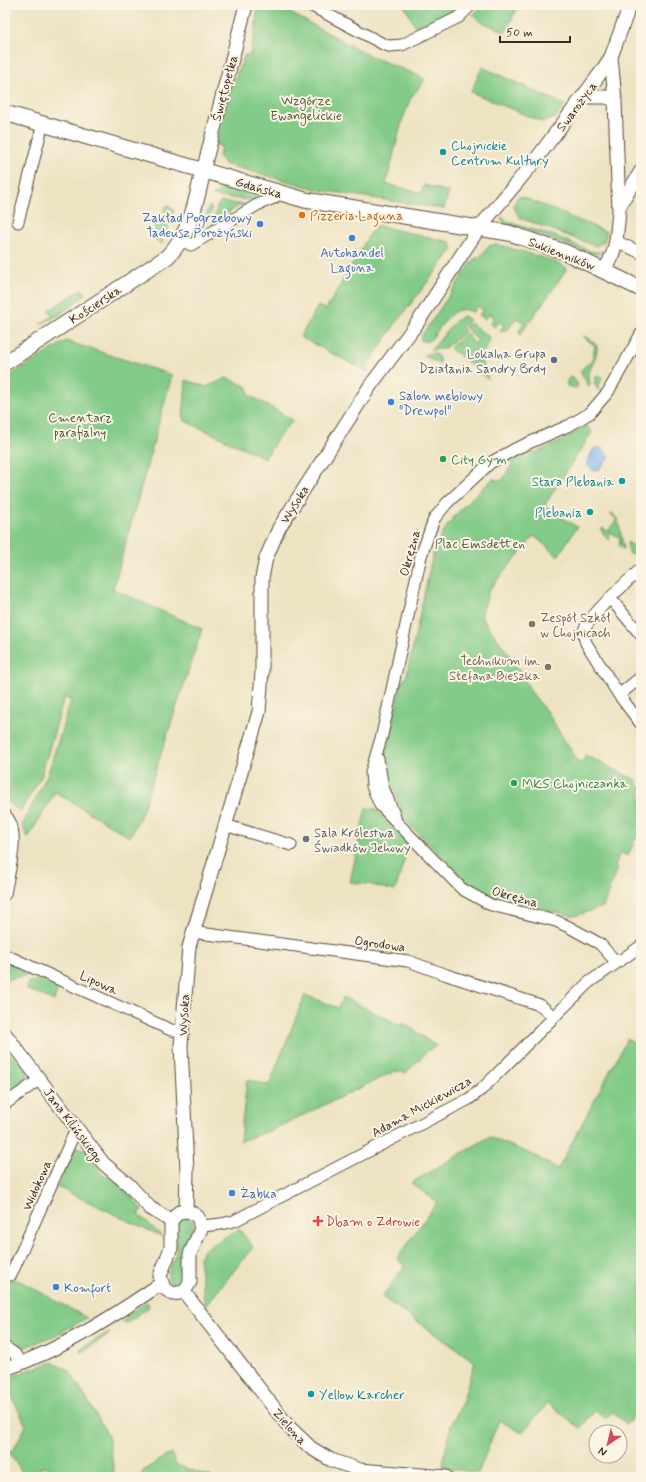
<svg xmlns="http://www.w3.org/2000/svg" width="646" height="1482" font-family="Mynerve,sans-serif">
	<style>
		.green { fill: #83cb88; stroke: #5f7a53 }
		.water { fill: #7eb5ed; stroke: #5c7086 }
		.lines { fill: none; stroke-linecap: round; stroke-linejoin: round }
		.minor-casing { stroke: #564637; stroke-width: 13 }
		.tertiary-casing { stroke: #564637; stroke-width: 15 }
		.secondary-casing { stroke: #564637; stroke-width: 17 }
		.minor { stroke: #fff; stroke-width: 11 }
		.tertiary { stroke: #fff; stroke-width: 13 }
		.secondary { stroke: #fff; stroke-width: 15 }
		.culture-dot { fill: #0f9aa8; stroke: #fcf5e5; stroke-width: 1.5 }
		.food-dot { fill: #e8710a; stroke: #fcf5e5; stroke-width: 1.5 }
		.shop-dot { fill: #3f7fe0; stroke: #fcf5e5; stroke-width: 1.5 }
		.service-dot { fill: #5c6f8a; stroke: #fcf5e5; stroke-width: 1.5 }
		.leisure-dot { fill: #2e9e5b; stroke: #fcf5e5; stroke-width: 1.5 }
		.education-dot { fill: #8d6e63; stroke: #fcf5e5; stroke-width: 1.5 }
		.worship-dot { fill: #6b7280; stroke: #fcf5e5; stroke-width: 1.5 }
		.health-dot { fill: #e0444e; stroke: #fcf5e5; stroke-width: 1.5 }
		.labels { text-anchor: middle; stroke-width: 4; stroke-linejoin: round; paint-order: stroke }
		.street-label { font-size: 13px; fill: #3b2a1e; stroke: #fcf5e5 }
		.park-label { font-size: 13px; fill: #515a3e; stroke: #fcf5e5 }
		.culture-label { font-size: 13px; fill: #0d838f; stroke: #fcf5e5; text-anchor: start }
		.food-label { font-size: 13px; fill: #c56008; stroke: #fcf5e5; text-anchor: start }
		.shop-label { font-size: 13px; fill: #366cbe; stroke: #fcf5e5; text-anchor: start }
		.service-label { font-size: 13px; fill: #4e5e75; stroke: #fcf5e5; text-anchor: end }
		.leisure-label { font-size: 13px; fill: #27864d; stroke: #fcf5e5; text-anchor: start }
		.education-label { font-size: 13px; fill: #785e54; stroke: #fcf5e5; text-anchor: start }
		.worship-label { font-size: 13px; fill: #5b616d; stroke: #fcf5e5; text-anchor: start }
		.health-label { font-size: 13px; fill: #be3a42; stroke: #fcf5e5; text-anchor: start }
	</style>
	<rect width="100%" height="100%" fill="#fcf5e5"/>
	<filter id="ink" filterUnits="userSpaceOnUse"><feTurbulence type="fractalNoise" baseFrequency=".025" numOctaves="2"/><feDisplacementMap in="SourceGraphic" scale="8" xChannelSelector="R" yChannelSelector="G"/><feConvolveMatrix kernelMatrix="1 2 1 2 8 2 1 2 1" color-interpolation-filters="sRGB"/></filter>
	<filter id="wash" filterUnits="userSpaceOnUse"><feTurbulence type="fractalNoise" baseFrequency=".012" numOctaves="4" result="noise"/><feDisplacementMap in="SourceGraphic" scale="16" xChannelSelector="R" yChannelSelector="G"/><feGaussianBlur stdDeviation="0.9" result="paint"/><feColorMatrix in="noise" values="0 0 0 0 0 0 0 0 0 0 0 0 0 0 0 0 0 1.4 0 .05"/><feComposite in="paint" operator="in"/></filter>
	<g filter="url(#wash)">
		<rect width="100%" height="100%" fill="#ede3c3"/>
		<!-- green -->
		<path class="green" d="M257,5H276L372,57L420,76L425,80L411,97L402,121L386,184L421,193L424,185L449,192L444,209L320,190L224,164L219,157L221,146L216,145L231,87L245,55H250L256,28Z
			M404,5H463L456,11L417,30Z
			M483,5H519L505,32L478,20L473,15Z
			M482,67L565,105L555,118L542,122L471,92Z
			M230,188H234L265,197L257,201L213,196L223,189Z
			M520,196L607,232L604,242L596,246L520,218L513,206L517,198Z
			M221,202L251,205L243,210L240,205L214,222L217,227L211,230L217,207Z
			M167,205L174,210L162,244L149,237Z
			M209,206L212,208L203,235L196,237L204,220Z
			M501,217L514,224L555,236L590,251L603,252L598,254L588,253L541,235L505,225Z
			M375,225L450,242L453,249L396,323L367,366L368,372L300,337L318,306L326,310Z
			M496,244L548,259L567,268C552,292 536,312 520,335L519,331L524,322L516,318L508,330L503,332L500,331L504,325L499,322L495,327L490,323L494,318L489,314L485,319L479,315L483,310L478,306L473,312C452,302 443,325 431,339L426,342L420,340L422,335L474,259L480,257L489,246Z
			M82,289L86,294L59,315L40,324L53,316L49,310Z
			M464,316L470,320L462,327L465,332L443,349L430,350C441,342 452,319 464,316Z
			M470,323L489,337L490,340L480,359L488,379L456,352L455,353L450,348L467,333L474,344L478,341L465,327Z
			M583,336L590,339L597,346C598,359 590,365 589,375C589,380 591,383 589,387L580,371L592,360L595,346Z
			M66,341L172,375L113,589L202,629L142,812L130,837L55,792L28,838L22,826L48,773L71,700L64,698L47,757L43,765L42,775L21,811L5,801V379Z
			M435,353L439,358L440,365L424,355Z
			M599,376L602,377L598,390L594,383L596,377Z
			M570,377L574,379L578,384L576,388L567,386V380Z
			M227,378L248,387L249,395L293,420L280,435L265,458L183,420L186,380L206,387Z
			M586,425L592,432L544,506L577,527L558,556L534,536L489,590L481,617L517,665L531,692L547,712L579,763L585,759V755L638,781L636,785L641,787V839L636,837L628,856L620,853L615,866L617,868L603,907L575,916L496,899L487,896L465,881L404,819L384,759L402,681L406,678L432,558C443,522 466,503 493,479L502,481L512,464L508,459L518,455L537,452L562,441Z
			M612,513L618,520L624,549L619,547L620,538L610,532L609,540L602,532V528L608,531L617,519L611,515Z
			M627,542L637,548L632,555L629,553Z
			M366,808L376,809L409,844L395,891L368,884L350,882Z
			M5,960L35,973L5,980Z
			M48,979L60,984L54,1001L27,989L29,982Z
			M305,995L338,1008L343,997L402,1026L404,1023L436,1046L427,1051L406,1073L395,1071L272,1130L240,1141L247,1080L269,1085Z
			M627,1039L641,1047V1408L626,1424L613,1412L606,1419L596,1410L580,1428L548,1403L522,1433L499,1420L478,1473L442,1467L451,1425L462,1403L475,1362L382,1297L405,1266L397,1259L437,1202L411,1183L489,1137L533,1155L558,1169Z
			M5,1048L28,1072L27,1081L5,1098Z
			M75,1146L86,1150L101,1173L123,1186L142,1210L138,1214L163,1237L57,1187Z
			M182,1218H189L192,1221L194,1227L187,1245L184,1280L180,1285L175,1286L169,1282C165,1273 174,1261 176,1252C178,1242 174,1224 182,1218Z
			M239,1229L253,1247L205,1307L199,1258L203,1250Z
			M5,1278L20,1281L87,1318L56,1335L18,1350L5,1344Z
			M147,1302L149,1305L148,1308L126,1323H123L127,1315Z
			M109,1332V1334L81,1353L80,1352L81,1348Z
			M52,1362L69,1370L108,1435L115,1477H57L54,1472L44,1466L25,1477L14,1459L7,1453L13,1450L26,1426L5,1382V1378Z
			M171,1453L176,1465L212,1477H140L144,1470Z"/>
		<!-- water -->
		<path class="water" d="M597,447L603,449L610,457L598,470L593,471L586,464L593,450Z"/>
	</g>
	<g filter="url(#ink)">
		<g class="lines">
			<!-- minor casing -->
			<g class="minor-casing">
				<path id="minor" d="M310,5L383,44L389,46L402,45L459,17L471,5
					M18,222L43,123
					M181,240L191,245L257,205L274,198L276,193
					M616,241L641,253
					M641,569C629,580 588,616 584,631C583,635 585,639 586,643L619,695L641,724
					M610,598L641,635
					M619,695L641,677
					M378,759L383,787L395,817
					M5,815C22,830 8,874 5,894
					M225,825L291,845
					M192,932L408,961L447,975L540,1005L553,1016
					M5,955L171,1030L182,1031
					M617,963L600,944L569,927L556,921L491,905L462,889L380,805L372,786L371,772L382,735L421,556L434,519L447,503L490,463L515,449L570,425L590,413L608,392L641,334
					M5,1104L40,1079
					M202,1226L221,1224L234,1221L469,1099L482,1089L588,983L641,946
					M11,1275L73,1136L79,1132
					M5,1347L15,1354L20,1363"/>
			</g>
			<!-- tertiary casing -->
			<g class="tertiary-casing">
				<path id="tertiary" d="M582,97H606L615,100
					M203,171L246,5
					M619,207L641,171
					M605,270L613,253L616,241L619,212L615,100L611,57L630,5
					M5,1034L103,1163L129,1185L150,1208L171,1221
					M186,1210L187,1170L181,1046L189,947L259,712L262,672V578L266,558L279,528L370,386L418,322L479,228L534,162L599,75L611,57
					M189,1211L198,1217L201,1229L190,1254V1282L184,1292L173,1294L164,1288L160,1276L171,1248V1221L179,1212Z
					M184,1292L289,1427L311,1448L331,1460L360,1470L446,1477
					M5,1369C63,1349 111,1318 162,1283"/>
			</g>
			<!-- secondary casing -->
			<g class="secondary-casing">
				<path id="secondary" d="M5,113L305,200L509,233L565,252L641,289
					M5,363L167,257C191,233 196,202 203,171"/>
			</g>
			<!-- minor -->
			<use href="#minor" class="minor"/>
			<!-- tertiary -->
			<use href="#tertiary" class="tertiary"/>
			<!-- secondary -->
			<use href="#secondary" class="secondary"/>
		</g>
	</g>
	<!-- markers -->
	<g class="culture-dot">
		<circle cx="443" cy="152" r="4"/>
		<circle cx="622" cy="481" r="4"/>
		<circle cx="590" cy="512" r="4"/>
		<circle cx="311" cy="1394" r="4"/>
	</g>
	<circle class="food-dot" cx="302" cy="215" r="4"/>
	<g class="shop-dot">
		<circle cx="260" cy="224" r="4"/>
		<circle cx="352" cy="238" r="4"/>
		<circle cx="391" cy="402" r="4"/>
		<circle cx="232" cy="1193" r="4"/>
		<circle cx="56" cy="1287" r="4"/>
	</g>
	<circle class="service-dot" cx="554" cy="360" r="4"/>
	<g class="leisure-dot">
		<circle cx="443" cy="459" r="4"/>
		<circle cx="514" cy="783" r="4"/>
	</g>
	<g class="education-dot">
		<circle cx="532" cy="624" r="4"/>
		<circle cx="548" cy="667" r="4"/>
	</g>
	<circle class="worship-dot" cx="306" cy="839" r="4"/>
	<path class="health-dot" d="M316 1215h4v4h4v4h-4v4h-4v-4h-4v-4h4z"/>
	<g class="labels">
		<!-- street labels -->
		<g class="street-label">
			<text transform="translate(224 88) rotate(-75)" y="5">Świętopełka</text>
			<text transform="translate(576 106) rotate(-53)" y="5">Swarożyca</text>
			<text transform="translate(259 187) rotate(16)" y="5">Gdańska</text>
			<text transform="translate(562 253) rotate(21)" y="5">Sukienników</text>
			<text transform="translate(95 304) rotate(-33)" y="5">Kościerska</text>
			<text transform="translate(294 504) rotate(-58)" y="5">Wysoka</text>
			<text transform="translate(409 553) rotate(-75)" y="5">Okrężna</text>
			<text transform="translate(515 896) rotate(15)" y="5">Okrężna</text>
			<text transform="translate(380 943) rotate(8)" y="5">Ogrodowa</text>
			<text transform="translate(99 982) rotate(24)" y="5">Lipowa</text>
			<text transform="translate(183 1015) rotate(-87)" y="5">Wysoka</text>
			<text transform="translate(421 1106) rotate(-29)" y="5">Adama Mickiewicza</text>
			<text transform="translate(74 1125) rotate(53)" y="5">Jana Kilińskiego</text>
			<text transform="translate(36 1185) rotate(-66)" y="5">Widokowa</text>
			<text transform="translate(290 1426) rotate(48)" y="5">Zielona</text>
		</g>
		<!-- park labels -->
		<g class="park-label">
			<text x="306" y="105">Wzgórze<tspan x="306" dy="15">Ewangelickie</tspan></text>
			<text x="80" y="422">Cmentarz<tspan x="80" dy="15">parafialny</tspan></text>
			<text x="480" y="548">Plac Emsdetten</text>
		</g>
		<!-- culture labels -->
		<g class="culture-label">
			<text x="451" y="150">Chojnickie<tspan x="451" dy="15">Centrum Kultury</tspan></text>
			<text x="614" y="486" text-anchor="end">Stara Plebania</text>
			<text x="582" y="517" text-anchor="end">Plebania</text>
			<text x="319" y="1399">Yellow Karcher</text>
		</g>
		<!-- food labels -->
		<g class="food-label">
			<text x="310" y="220">Pizzeria Laguna</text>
		</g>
		<!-- shop labels -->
		<g class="shop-label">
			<text x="252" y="222" text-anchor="end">Zakład Pogrzebowy<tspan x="252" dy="15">Tadeusz Porożyński</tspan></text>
			<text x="352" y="257" text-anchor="middle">Autohandel<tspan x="352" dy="15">Laguna</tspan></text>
			<text x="399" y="400">Salon meblowy<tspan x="399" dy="15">"Drewpol"</tspan></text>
			<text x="240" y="1198">Żabka</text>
			<text x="64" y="1292">Komfort</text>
		</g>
		<!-- service labels -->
		<g class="service-label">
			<text x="546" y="358">Lokalna Grupa<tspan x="546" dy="15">Działania Sandry Brdy</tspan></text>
		</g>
		<!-- leisure labels -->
		<g class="leisure-label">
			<text x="451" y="464">City Gym</text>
			<text x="522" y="788">MKS Chojniczanka</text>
		</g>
		<!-- education labels -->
		<g class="education-label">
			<text x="540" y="622">Zespół Szkół<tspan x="540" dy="15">w Chojnicach</tspan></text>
			<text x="540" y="665" text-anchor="end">Technikum im.<tspan x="540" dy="15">Stefana Bieszka</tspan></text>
		</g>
		<!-- worship labels -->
		<g class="worship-label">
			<text x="314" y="837">Sala Królestwa<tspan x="314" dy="15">Świadków Jehowy</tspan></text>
		</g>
		<!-- health labels -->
		<g class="health-label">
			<text x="326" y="1226">Dbam o Zdrowie</text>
		</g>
	</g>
	<!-- margin -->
	<rect width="646" height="1482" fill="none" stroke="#fcf5e5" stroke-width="20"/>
	<!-- north arrow -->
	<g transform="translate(608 1444) rotate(215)"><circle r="19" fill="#fcf5e5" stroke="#afa495"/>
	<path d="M0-3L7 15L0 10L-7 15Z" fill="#d1495b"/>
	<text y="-6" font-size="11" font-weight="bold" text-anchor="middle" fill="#3b2a1e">N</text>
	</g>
	<!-- scale -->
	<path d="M500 36v6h70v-6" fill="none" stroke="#3b2a1e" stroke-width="2"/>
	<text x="506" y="36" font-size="12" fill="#3b2a1e" stroke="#fcf5e5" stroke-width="3" paint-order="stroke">50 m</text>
</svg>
